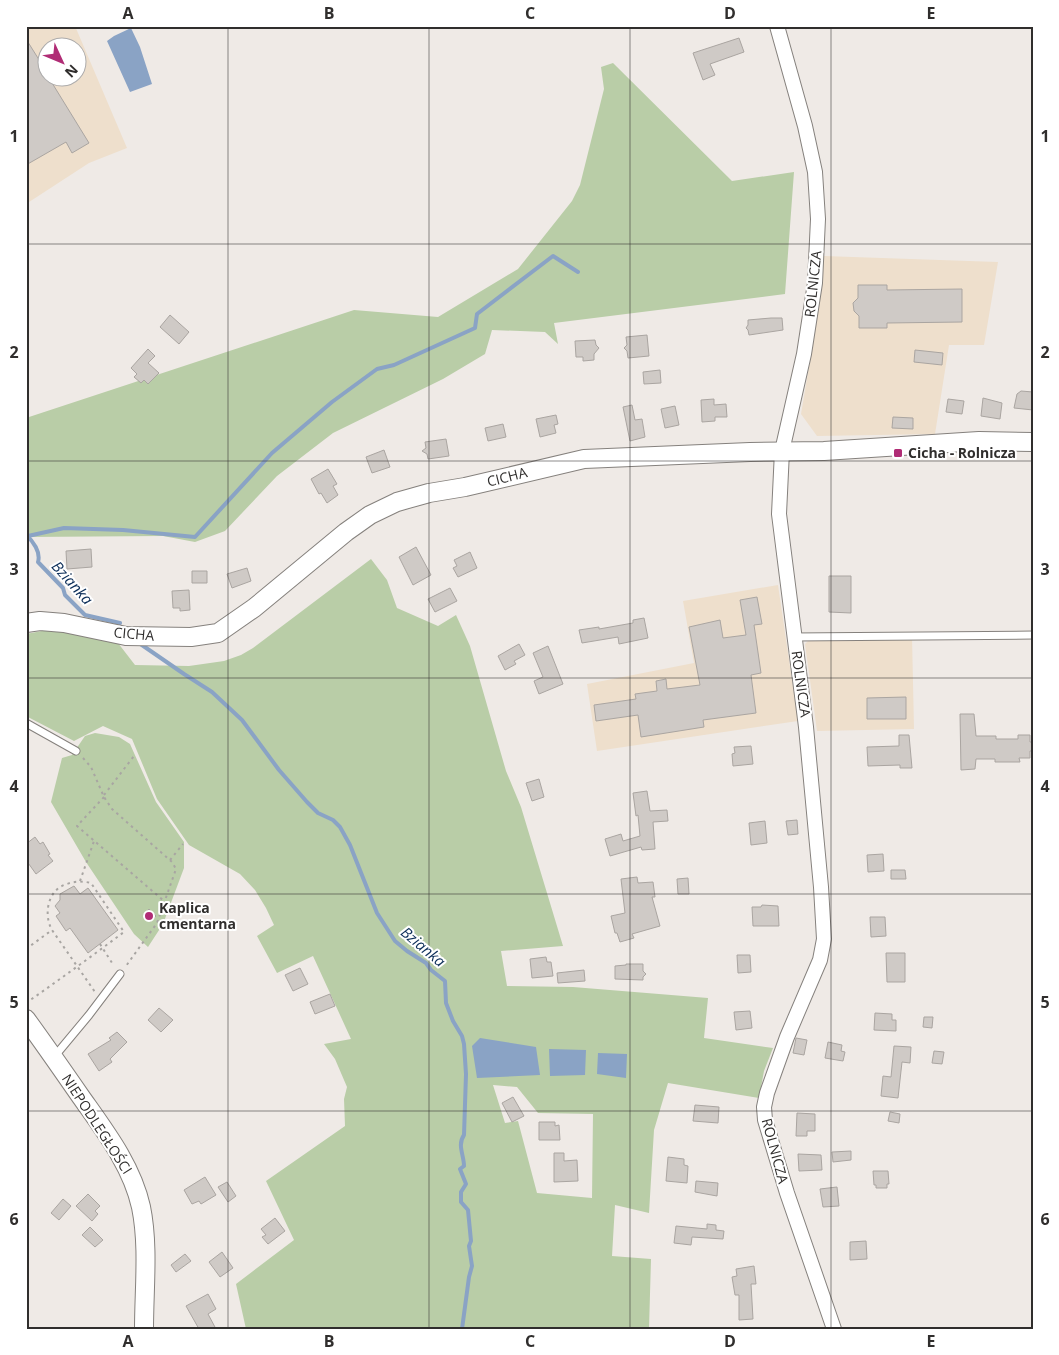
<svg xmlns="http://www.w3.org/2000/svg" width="1059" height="1355" font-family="'Open Sans',sans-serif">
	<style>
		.commercial { fill: #eedfcc; fill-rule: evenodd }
		.green { fill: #b9cda7; fill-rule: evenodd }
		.water { fill: #8aa3c5 }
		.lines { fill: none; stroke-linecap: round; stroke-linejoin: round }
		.stream { stroke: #8aa3c5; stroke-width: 4 }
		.building { fill: #cfcac6; stroke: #aaa5a1 }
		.service-casing { stroke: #85817d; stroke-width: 9 }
		.minor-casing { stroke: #85817d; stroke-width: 16 }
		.tertiary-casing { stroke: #85817d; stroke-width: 20 }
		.path { stroke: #a8a5a2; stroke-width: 2; stroke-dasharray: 2.5 4; stroke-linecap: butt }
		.service { stroke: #fff; stroke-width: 7 }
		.minor { stroke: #fff; stroke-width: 14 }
		.tertiary { stroke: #fff; stroke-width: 18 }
		.grid { fill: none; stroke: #302e2d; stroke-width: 1; stroke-opacity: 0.55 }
		.poi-dot { fill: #b02c75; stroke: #fff; stroke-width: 2 }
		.labels { text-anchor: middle; stroke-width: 4; stroke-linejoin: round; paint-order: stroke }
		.street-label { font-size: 14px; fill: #302e2d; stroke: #fff }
		.poi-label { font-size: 14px; font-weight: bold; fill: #302e2d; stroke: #fff; text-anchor: start }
		.water-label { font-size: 15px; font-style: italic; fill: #0b2d58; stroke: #fff }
		.neatline { fill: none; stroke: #302e2d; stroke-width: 2 }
		.grid-label { font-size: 16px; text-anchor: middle; font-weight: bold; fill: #302e2d }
	</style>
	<rect width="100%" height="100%" fill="#efeae6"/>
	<!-- commercial -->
	<path class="commercial" d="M26,26H75L127,148L89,163L26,204ZM48,48H78V78H48Z
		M824,256L998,262L984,345H949L935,434L817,436L801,414L815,331Z
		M778,585L798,721L597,751L587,684L694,663L683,601Z
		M912,636L914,729L817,731L805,644L811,638Z"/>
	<!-- green -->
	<path class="green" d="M613,63L732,181L794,172L785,294L554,323L558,344L545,332L492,330L485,354L443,379L333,433L277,476L225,531L195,542L163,536L26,537V418L354,310L438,317L518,269L572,201L580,185L604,89L601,67Z
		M371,559L387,580L397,608L438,626L456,615L470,646L506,771L521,807L563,946L501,951L507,986L573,987L708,998L704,1038L773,1048L764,1071L759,1098L668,1083L654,1130L649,1213L615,1205L612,1256L651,1259L649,1329H246L236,1284L294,1240L266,1181L345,1126L344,1099L347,1087L335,1059L324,1044L351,1039L313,956L277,973L257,936L274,925L266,908L255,890L240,874L189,845L157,799L132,739L103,726L74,741L26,716V634L47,630L73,633L118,643L135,665L189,666L224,661L241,655L253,648ZM493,1085L517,1087L538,1113L593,1114L592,1198L537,1193L518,1121L505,1123Z
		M95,733L119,737L130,744L156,802L184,842V868L163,924L148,947L134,934L86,862L51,802L62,758L72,755L85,736Z"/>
	<!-- water -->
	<path class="water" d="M131,28L140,47L152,84L130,92L107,41L114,36Z
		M480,1038L536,1047L540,1075L477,1078L472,1046Z
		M549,1049L586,1050L585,1075L550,1076Z
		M598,1053L627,1054L626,1078L597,1074Z"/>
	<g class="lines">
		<!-- stream -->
		<path class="stream" d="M26,535C33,541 41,552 38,562L63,588L65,595L85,615L120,623
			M28,536L64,528L123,530L195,537L272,453L332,402L377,369L394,365L475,328L477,314L553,256L578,272
			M139,643L184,674L212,692L242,720L279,770L307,802L318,813L333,820L340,827L350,845L377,913L395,941L407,951L426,963L431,970L445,981L446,1003L453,1021L462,1036L464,1044L466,1074L464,1135C457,1145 464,1155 464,1166L460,1169L466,1184L461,1192V1202L468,1210L471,1241L469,1246L472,1266L469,1277L462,1329"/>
	</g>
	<!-- building -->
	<path class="building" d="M739,38L744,52L710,64L715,75L703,80L693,53Z
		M26,39L48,74V78H49L89,143L72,153L66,142L26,165Z
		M858,285H887V290L962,289V322L887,323V328H859V316L854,311L853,303L858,298Z
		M170,315L189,332L179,344L160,327Z
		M771,318H782L783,330L749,335L748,330L746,328L748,325V320Z
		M647,335L649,356L628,358L627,351L624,348L627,345L626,337Z
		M595,340L596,345L599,348L594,354V360L583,361V357H576L575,341Z
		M148,349L155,356L148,363L159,373L148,384L144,380L141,383L134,377L137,374L131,368Z
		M915,350L943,353L942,365L914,362Z
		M660,370L661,383L644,384L643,372Z
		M1021,391L1033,392V410L1014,408L1017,394Z
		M983,398L1002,403L1000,419L981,416Z
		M714,399V405L726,404L727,417H715V421L702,422L701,400Z
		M948,399L964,401L962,414L946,412Z
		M632,405L635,420L642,419L645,437L630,441L623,407Z
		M675,406L679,425L665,428L661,409Z
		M556,415L558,424L554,425L556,433L540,437L536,419Z
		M893,417L913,418V429L892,428Z
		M503,424L506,437L488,441L485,428Z
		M446,439L449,456L428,459L427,454L422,451L426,448L425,442Z
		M384,450L390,467L372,473L366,457Z
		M328,469L337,484L333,486L338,495L327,503L321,493L319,494L311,479Z
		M416,547L431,575L413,585L399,557Z
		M91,549L92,567L67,569L66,551Z
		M470,552L477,568L458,577L453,568L457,566L454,560Z
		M247,568L251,581L232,588L227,574Z
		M192,571H207V583H192Z
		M829,576H851V613L829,612Z
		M450,588L457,601L435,612L428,599Z
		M189,590L190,610L180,611V608H173L172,591Z
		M757,597L762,624L754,625L761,673L751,675L756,713L703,720L704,727L641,737L638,715L596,721L594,705L636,699L635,694L657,691L656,681L666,679L667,689L700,685L689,627L720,620L723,638L746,635L740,600Z
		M644,618L648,638L619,644L618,637L582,643L579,630L599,627V629L633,623V620Z
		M519,644L525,655L514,661L516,664L505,670L498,656Z
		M548,646L563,684L539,694L534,681L543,677L533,653Z
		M906,697V719H867V698Z
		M960,714H974L976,736H996V739H1018V735H1030V742H1033V751H1030V758H1019L1020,762H995V759H976L975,769L961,770Z
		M899,735H909L912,768H900V765L868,766L867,747L899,746Z
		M751,746L753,764L733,766L732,754L735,753L734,747Z
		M539,779L544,797L532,801L526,783Z
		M647,791L650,811L667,810L668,821L653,822L655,849L642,850L641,847L610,856L605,839L621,834L623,841L640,836L638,815L636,816L633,793Z
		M797,820L798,834L788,835L786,821Z
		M765,821L767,843L751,845L749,823Z
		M35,837L40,844L43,842L50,854L48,855L53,861L36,874L26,860V844Z
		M883,854L884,871L868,872L867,855Z
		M891,870H905L906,879H891Z
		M637,877L638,883L653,882L655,897H652L660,926L632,934L634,938L620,942L617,933H615L611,916L625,913L621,879Z
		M688,878L689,894H678L677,879Z
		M74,886L80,894L88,888L118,930L88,953L70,928L66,931L56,916L60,913L55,906L60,900V894Z
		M762,905L778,906L779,926H753L752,907H761Z
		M149,909L156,916L150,922L143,915Z
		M870,917H885L886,936L871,937Z
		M886,953H905V982H887Z
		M737,955H750L751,972L738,973Z
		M546,957L547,962H551L553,976L532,978L530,959Z
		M626,964H643V971L646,974L643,977V980L615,979V966L626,965Z
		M300,968L308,984L293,991L285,975Z
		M584,970L585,981L558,983L557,973Z
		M330,994L335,1006L315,1014L310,1002Z
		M159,1008L173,1020L161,1032L148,1020Z
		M750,1011L752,1028L736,1030L734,1012Z
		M875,1013L892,1014V1020H896V1031L874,1030Z
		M924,1017H933L932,1028L923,1027Z
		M117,1032L127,1042L110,1059L112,1062L99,1071L88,1054L111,1040L109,1038Z
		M796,1038L807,1040L804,1055L793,1053Z
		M828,1042L842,1045L841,1051L845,1052L843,1061L825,1058Z
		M894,1046L911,1047L910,1063L902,1062L898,1098L881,1096L883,1076L891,1077Z
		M934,1051L944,1052L942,1064L932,1063Z
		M513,1097L524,1116L512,1122L502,1103Z
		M695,1105L719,1107L718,1123L693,1121Z
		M890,1112L900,1114L899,1123L888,1121Z
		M797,1113L815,1114V1131H807V1136H796Z
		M539,1122H555V1126L559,1125L560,1140H539Z
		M851,1151V1160L833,1162L832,1152Z
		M554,1153H564V1161L577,1160L578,1181L554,1182Z
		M798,1154L821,1155L822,1170L799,1171Z
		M668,1157L684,1159V1165L688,1166L687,1183L666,1181Z
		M873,1171H888L889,1184H887V1188H876V1185H874Z
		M205,1177L216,1195L201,1204L199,1201L192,1204L184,1190Z
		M696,1181L718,1183L717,1196L695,1192Z
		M227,1182L236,1196L228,1202L218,1187Z
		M837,1187L839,1206L823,1207L820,1189Z
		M88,1194L100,1206L95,1211L98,1214L92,1221L76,1206Z
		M63,1199L71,1206L59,1220L51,1213Z
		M275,1218L285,1231L268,1244L262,1237L266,1235L261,1229Z
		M707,1224L716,1225V1230L724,1231L723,1239L692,1237L691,1245L674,1243L676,1226L707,1229Z
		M90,1227L103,1240L95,1247L82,1235Z
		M866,1241L867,1259L850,1260V1242Z
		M222,1252L233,1268L220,1277L209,1262Z
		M185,1254L191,1261L176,1272L171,1265Z
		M754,1266L756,1284H751L753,1319L739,1320V1295H735L732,1277L737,1276L736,1269Z
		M208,1294L216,1309L208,1314L216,1329H199L186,1306Z"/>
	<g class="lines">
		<!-- service casing -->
		<g class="service-casing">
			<path id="service" d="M794,637L1033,635
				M26,723L76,751
				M54,1057L89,1015L120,974"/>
		</g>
		<!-- minor casing -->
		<g class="minor-casing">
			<path id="minor" d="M777,26L805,126L815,172L818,219L815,283L804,354L782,451L779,514L806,727L821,887L824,939L820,960L787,1037L767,1093L764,1107L765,1120L787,1193L834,1329"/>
		</g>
		<!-- tertiary casing -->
		<g class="tertiary-casing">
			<path id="tertiary" d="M26,623L40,621L64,623L126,636L191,637L218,633L254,608L346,532L370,515L397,502L429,493L465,487L584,459L750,452L824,451L979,441L1033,442
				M26,1019C45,1045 63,1071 81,1097C105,1131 132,1166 141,1207C149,1246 144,1289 144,1329"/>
		</g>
		<!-- path -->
		<path class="path" d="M83,758L91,767L104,797L112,809L172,862L176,869L157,923L126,966
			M104,795L134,756
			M104,797L77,826L164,901
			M170,860L183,844
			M80,881L94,841
			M100,944L114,966
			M26,949L52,930
			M26,1003C59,980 92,956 124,932L91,883C83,881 75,881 67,884C48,889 43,914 52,930L95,992"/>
		<!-- service -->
		<use href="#service" class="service"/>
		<!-- minor -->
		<use href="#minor" class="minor"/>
		<!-- tertiary -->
		<use href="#tertiary" class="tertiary"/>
	</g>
	<!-- grid -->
	<path class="grid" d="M228,26V1329M429,26V1329M630,26V1329M831,26V1329M26,244H1033M26,461H1033M26,678H1033M26,894H1033M26,1111H1033"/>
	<!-- markers -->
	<g class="poi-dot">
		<rect x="893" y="448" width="10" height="10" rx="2.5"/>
		<circle cx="149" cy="916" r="5"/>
	</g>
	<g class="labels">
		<!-- street labels -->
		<g class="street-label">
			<text transform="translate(813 284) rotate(-84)" y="5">ROLNICZA</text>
			<text transform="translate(507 477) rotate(-14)" y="5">CICHA</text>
			<text transform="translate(134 634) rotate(5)" y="5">CICHA</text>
			<text transform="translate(801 684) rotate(82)" y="5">ROLNICZA</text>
			<text transform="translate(97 1124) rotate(57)" y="5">NIEPODLEGŁOŚCI</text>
			<text transform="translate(775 1151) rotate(75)" y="5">ROLNICZA</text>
		</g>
		<!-- poi labels -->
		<g class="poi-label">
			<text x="908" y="458">Cicha - Rolnicza</text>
			<text x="159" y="913">Kaplica<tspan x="159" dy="16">cmentarna</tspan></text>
		</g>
		<!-- water labels -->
		<g class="water-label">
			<text transform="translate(72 583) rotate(48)" y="5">Bzianka</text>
			<text transform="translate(423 947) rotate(40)" y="5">Bzianka</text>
		</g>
	</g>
	<!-- border -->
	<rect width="1059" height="1355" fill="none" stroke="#ffffff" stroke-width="55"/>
	<!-- north arrow -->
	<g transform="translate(62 62) rotate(134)"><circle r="24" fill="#ffffff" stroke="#acabab"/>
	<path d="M0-4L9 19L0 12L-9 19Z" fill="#b02c75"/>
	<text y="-8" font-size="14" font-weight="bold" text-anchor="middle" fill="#302e2d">N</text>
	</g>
	<rect x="28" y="28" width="1004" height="1300" class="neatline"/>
	<g class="grid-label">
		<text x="128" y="19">A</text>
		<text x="329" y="19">B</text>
		<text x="530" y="19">C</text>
		<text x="730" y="19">D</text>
		<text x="931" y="19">E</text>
		<text x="14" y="142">1</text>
		<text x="1045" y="142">1</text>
		<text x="14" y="358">2</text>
		<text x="1045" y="358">2</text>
		<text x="14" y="575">3</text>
		<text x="1045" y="575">3</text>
		<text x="14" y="792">4</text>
		<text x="1045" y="792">4</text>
		<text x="14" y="1008">5</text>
		<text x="1045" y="1008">5</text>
		<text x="14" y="1225">6</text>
		<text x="1045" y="1225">6</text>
		<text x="128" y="1347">A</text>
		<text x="329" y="1347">B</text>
		<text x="530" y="1347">C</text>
		<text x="730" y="1347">D</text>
		<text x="931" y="1347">E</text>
	</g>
</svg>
